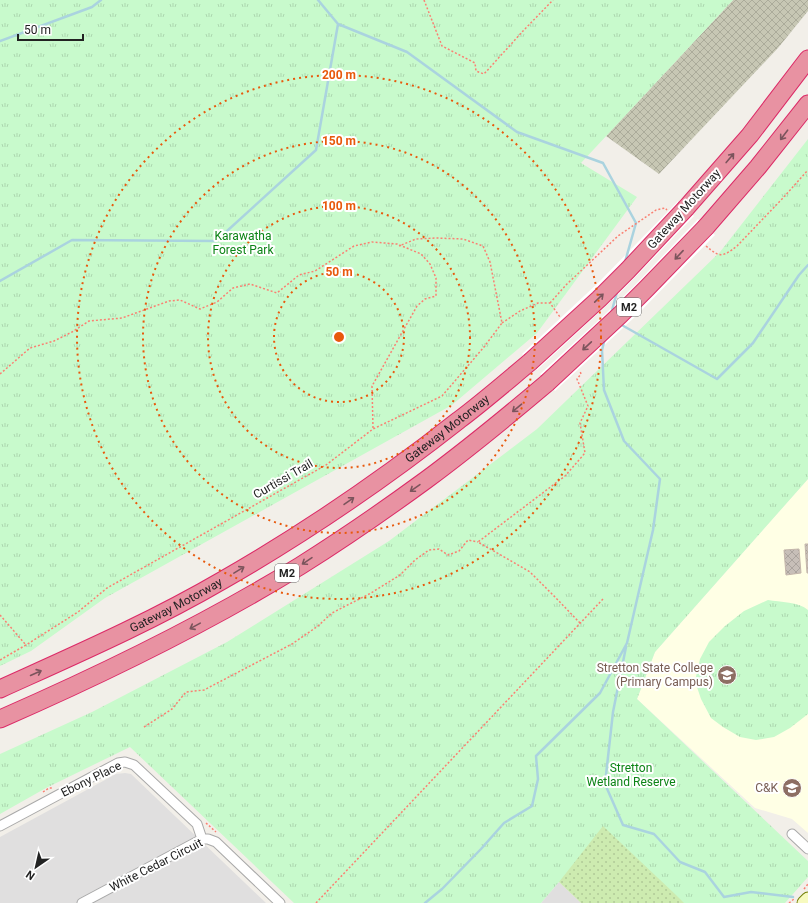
<svg xmlns="http://www.w3.org/2000/svg" width="808" height="903" font-family="Roboto,sans-serif">
	<style>
		.residential { fill: #e0dfdf }
		.education { fill: #ffffe5 }
		.construction { fill: url(#construction-cross-hatch) }
		.grass { fill: url(#grass-dots) }
		.park { fill: url(#park-tufts) }
		.pier { fill: #fff }
		.lines { fill: none; stroke-linecap: round; stroke-linejoin: round }
		.stream { stroke: #aad3df; stroke-width: 2.5 }
		.building { fill: url(#building-cross-hatch); stroke: #c4b6ab }
		.street-casing { stroke: #a9a9a9; stroke-width: 11 }
		.secondary-casing { stroke: #707d05; stroke-width: 15 }
		.highway-casing { stroke: #dc2a67; stroke-width: 19 }
		.path { stroke: #fa8072; stroke-width: 1.5; stroke-dasharray: 2 2; stroke-linecap: butt }
		.street { stroke: #fff; stroke-width: 9 }
		.secondary { stroke: #f7fabf; stroke-width: 13 }
		.highway { stroke: #e892a2; stroke-width: 17 }
		.highway-bridge-casing { stroke: #dc2a67; stroke-width: 19; stroke-linecap: butt }
		.highway-bridge { stroke: #e892a2; stroke-width: 17 }
		.oneway { stroke: #7b545c }
		.ring { fill: none; stroke: #e8590c; stroke-width: 2; stroke-dasharray: 2 4 }
		.labels { text-anchor: middle; stroke-width: 4; stroke-linejoin: round; paint-order: stroke }
		.shield { fill: #fff; stroke: #646464; stroke-width: 1 }
		.shield-label { font-size: 11px; font-weight: bold; fill: #222 }
		.street-label { font-size: 12px; fill: #222; stroke: #fff }
		.park-label { font-size: 12px; fill: #0c8416; stroke: #fff }
		.education-label { font-size: 12px; fill: #785e54; stroke: #fff; text-anchor: end }
		.centre { fill: #e8590c; stroke: #fff; stroke-width: 2 }
		.ring-label { font-size: 12px; text-anchor: middle; font-weight: bold; fill: #e8590c; stroke: #fff; stroke-width: 4; stroke-linejoin: round; paint-order: stroke }
	</style>
	<defs>
		<pattern id="construction-cross-hatch" width="8" height="8" patternUnits="userSpaceOnUse"><rect width="8" height="8" fill="#c7c7b4"/><path d="M0 0l8 8M0 8l8-8" fill="none" stroke="#abab9a"/></pattern>
		<pattern id="grass-dots" width="8" height="8" patternUnits="userSpaceOnUse"><rect width="8" height="8" fill="#cdebb0"/><path d="M2 2h.1M6 6h.1" fill="none" stroke="#b0c997" stroke-width="1.8" stroke-linecap="round"/></pattern>
		<pattern id="park-tufts" width="24" height="20" patternUnits="userSpaceOnUse"><rect width="24" height="20" fill="#c8facc"/><path d="M3 7l-1-3M5 7V3M7 7l1-3M15 17l-1-3M17 17v-4M19 17l1-3" fill="none" stroke="#acd6af"/></pattern>
		<pattern id="building-cross-hatch" width="8" height="8" patternUnits="userSpaceOnUse"><rect width="8" height="8" fill="#c7bfb8"/><path d="M0 0l8 8M0 8l8-8" fill="none" stroke="#aba49e"/></pattern>
	</defs>
	<rect width="100%" height="100%" fill="#f2efe9"/>
	<!-- residential -->
	<path class="residential" d="M125,773L131,774L266,903H0V837L116,774Z
		M559,882L581,903H541Z"/>
	<!-- education -->
	<path class="education" d="M808,479V833L792,819L755,808L637,699L655,652Z"/>
	<!-- construction -->
	<path class="construction" d="M733,0H808V11L778,48L659,174L606,136Z"/>
	<!-- grass -->
	<path class="grass" d="M607,817L692,903H581L559,882L546,859Z"/>
	<!-- park -->
	<path class="park" d="M0,0H733L581,163L637,197L537,333L452,405L105,598L31,651L0,666Z
		M808,139V479L655,652L637,699L808,861V877L785,903H684L676,895L603,826L559,882L541,903H294L130,747L46,788L0,814V754L92,712L227,642L389,541L537,429L720,252Z
		M768,600C780,602 799,602 808,610V714L790,728L774,737L756,740L740,737L723,727L711,718L701,699L695,681L700,659L709,642L725,626L744,611Z"/>
	<!-- pier -->
	<path class="pier" d="M678,201L694,216L621,292L562,347L537,370L522,354L599,282Z
		M698,219L715,235L637,315L555,391L540,374L600,319L634,286Z"/>
	<g class="lines">
		<!-- stream -->
		<path class="stream" d="M318,0L338,24L407,52L517,132L603,163L636,223L625,262
			M0,41L92,7L101,0
			M0,281L72,240L216,241L316,150L338,24
			M611,314L617,292
			M620,324L717,379L753,343L799,275L808,265
			M626,647L613,712L605,784L623,825L654,834L680,862L705,872L724,897L751,892L793,897
			M425,903L442,889L481,849L504,823L532,806L538,779L536,756L600,693L627,643L653,530L660,479L624,441L604,390L602,350L605,338"/>
	</g>
	<!-- building -->
	<path class="building" d="M805,544H808V573H807Z
		M799,549L801,573L786,575L784,550Z"/>
	<g class="lines">
		<!-- street casing -->
		<g class="street-casing">
			<path id="street" d="M0,826L118,763L125,762L134,765L197,824L202,839
				M792,834L808,849
				M82,903L202,839H208L216,842L280,903"/>
		</g>
		<!-- secondary casing -->
		<g class="secondary-casing">
			<path id="secondary" d="M804,903L808,899"/>
		</g>
		<!-- highway casing -->
		<g class="highway-casing">
			<g id="highway">
				<path d="M686,208L750,135L808,59"/>
				<path d="M706,227L758,167L808,104"/>
				<path id="s1" d="M0,689C75,655 151,622 223,580C305,533 384,479 459,420C483,402 506,382 530,362"/>
				<path d="M0,719C103,674 204,625 300,566C343,539 385,510 426,480C468,449 508,416 547,383"/>
			</g>
		</g>
		<!-- path -->
		<path class="path" d="M424,0L442,46L475,63L476,71L484,74L523,31L553,0
			M706,246C720,258 723,257 737,246L782,199L808,170
			M550,303L567,284L618,236L656,210L665,208L667,210
			M502,323L520,311L538,303H550L560,317
			M0,374L30,348L54,341L72,332L89,321L122,318L169,301L180,300L200,309L217,302L233,288L250,284L277,293L299,275L315,271L354,246L372,242L397,244L421,254L430,264L436,278V296L425,299L417,306L372,386L373,428
			M0,615L26,645
			M580,623L555,597L530,572L478,542L565,476L585,453L580,423L588,406L577,379L581,374L580,371
			M0,660L26,645L78,612L107,588L326,465L373,429L442,396L484,347L502,323L490,262L483,246L463,239L436,238L416,239L399,246
			M144,727L172,709L186,692L204,690L292,644L318,626L332,613L371,593L400,575L415,560L429,550L439,549L448,555L459,551L468,540L478,542
			M43,792L49,788H52
			M206,823L216,832
			M804,889L808,884
			M316,903L603,599
			M789,903L794,899"/>
		<!-- street -->
		<use href="#street" class="street"/>
		<!-- secondary -->
		<use href="#secondary" class="secondary"/>
		<!-- highway -->
		<use href="#highway" class="highway"/>
		<!-- highway-bridge casing -->
		<g class="highway-bridge-casing">
			<path id="highway-bridge" d="M530,362L599,299L628,270L686,208
				M547,383L620,315L647,288L706,227"/>
		</g>
		<!-- highway-bridge -->
		<use href="#highway-bridge" class="highway-bridge"/>
	</g>
	<!-- one-way arrows -->
	<defs><path id="oneway-shaft" d="M-6 0H5M1.5-3L5.5 0L1.5 3" fill="none" stroke-width="1.6" stroke-linecap="round" stroke-linejoin="round"/></defs>
	<g class="oneway">
		<use href="#oneway-shaft" transform="translate(784 135) rotate(127)"/>
		<use href="#oneway-shaft" transform="translate(730 158) rotate(-50)"/>
		<use href="#oneway-shaft" transform="translate(679 255) rotate(133)"/>
		<use href="#oneway-shaft" transform="translate(599 298) rotate(-44)"/>
		<use href="#oneway-shaft" transform="translate(587 346) rotate(137)"/>
		<use href="#oneway-shaft" transform="translate(517 408) rotate(140)"/>
		<use href="#oneway-shaft" transform="translate(415 488) rotate(145)"/>
		<use href="#oneway-shaft" transform="translate(349 501) rotate(-35)"/>
		<use href="#oneway-shaft" transform="translate(307 561) rotate(146)"/>
		<use href="#oneway-shaft" transform="translate(239 570) rotate(-31)"/>
		<use href="#oneway-shaft" transform="translate(195 626) rotate(151)"/>
		<use href="#oneway-shaft" transform="translate(36 673) rotate(-24)"/>
	</g>
	<!-- distance rings -->
	<g class="ring">
		<circle cx="339" cy="337" r="65"/>
		<circle cx="339" cy="337" r="131"/>
		<circle cx="339" cy="337" r="196"/>
		<circle cx="339" cy="337" r="262"/>
	</g>
	<!-- icons -->
	<defs>
		<g id="school-disc" transform="scale(1)"><circle r="9.5" fill="#8d6e63" stroke="#fff"/><path d="M0-5L7-2L0 1L-7-2ZM-4 1L0 2.5L4 1V4Q0 6-4 4Z" fill="#fff"/></g>
	</defs>
	<g fill-rule="evenodd">
		<use href="#school-disc" x="727" y="675"/>
		<use href="#school-disc" x="792" y="788"/>
	</g>
	<g class="labels">
		<!-- shield labels -->
		<g class="shield">
			<rect x="617" y="298" width="24" height="18" rx="3"/>
			<rect x="275" y="564" width="24" height="18" rx="3"/>
		</g>
		<g class="shield-label">
			<text x="629" y="311">M2</text>
			<text x="287" y="577">M2</text>
		</g>
		<!-- street labels -->
		<g class="street-label">
			<text transform="translate(684 209) rotate(-48)" y="4">Gateway Motorway</text>
			<text dy="4" stroke="none"><textPath href="#s1" startOffset="519">Gateway Motorway</textPath></text>
			<text transform="translate(283 479) rotate(-30)" y="4">Curtissi Trail</text>
			<text dy="4" stroke="none"><textPath href="#s1" startOffset="195">Gateway Motorway</textPath></text>
			<text transform="translate(91 779) rotate(-26)" y="4">Ebony Place</text>
			<text transform="translate(156 865) rotate(-27)" y="4">White Cedar Circuit</text>
		</g>
		<!-- park labels -->
		<g class="park-label">
			<text x="243" y="240">Karawatha<tspan x="243" dy="14">Forest Park</tspan></text>
			<text x="631" y="772">Stretton<tspan x="631" dy="14">Wetland Reserve</tspan></text>
		</g>
		<!-- education labels -->
		<g class="education-label">
			<text x="713" y="672">Stretton State College<tspan x="713" dy="14">(Primary Campus)</tspan></text>
			<text x="778" y="792">C&amp;K</text>
		</g>
	</g>
	<circle cx="339" cy="337" r="6" class="centre"/>
	<g class="ring-label">
		<text x="339" y="79">200 m</text>
		<text x="339" y="145">150 m</text>
		<text x="339" y="210">100 m</text>
		<text x="339" y="276">50 m</text>
	</g>
	<!-- north arrow -->
	<g transform="translate(36 867) rotate(214)" stroke="#ffffff" stroke-width="3" paint-order="stroke">
	<path d="M0-3L7 15L0 10L-7 15Z" fill="#222222"/>
	<text y="-6" font-size="11" font-weight="bold" text-anchor="middle" fill="#222222">N</text>
	</g>
	<!-- scale -->
	<path d="M18 34v6h65v-6" fill="none" stroke="#222222" stroke-width="2"/>
	<text x="24" y="34" font-size="12" fill="#222222" stroke="#ffffff" stroke-width="3" paint-order="stroke">50 m</text>
</svg>
